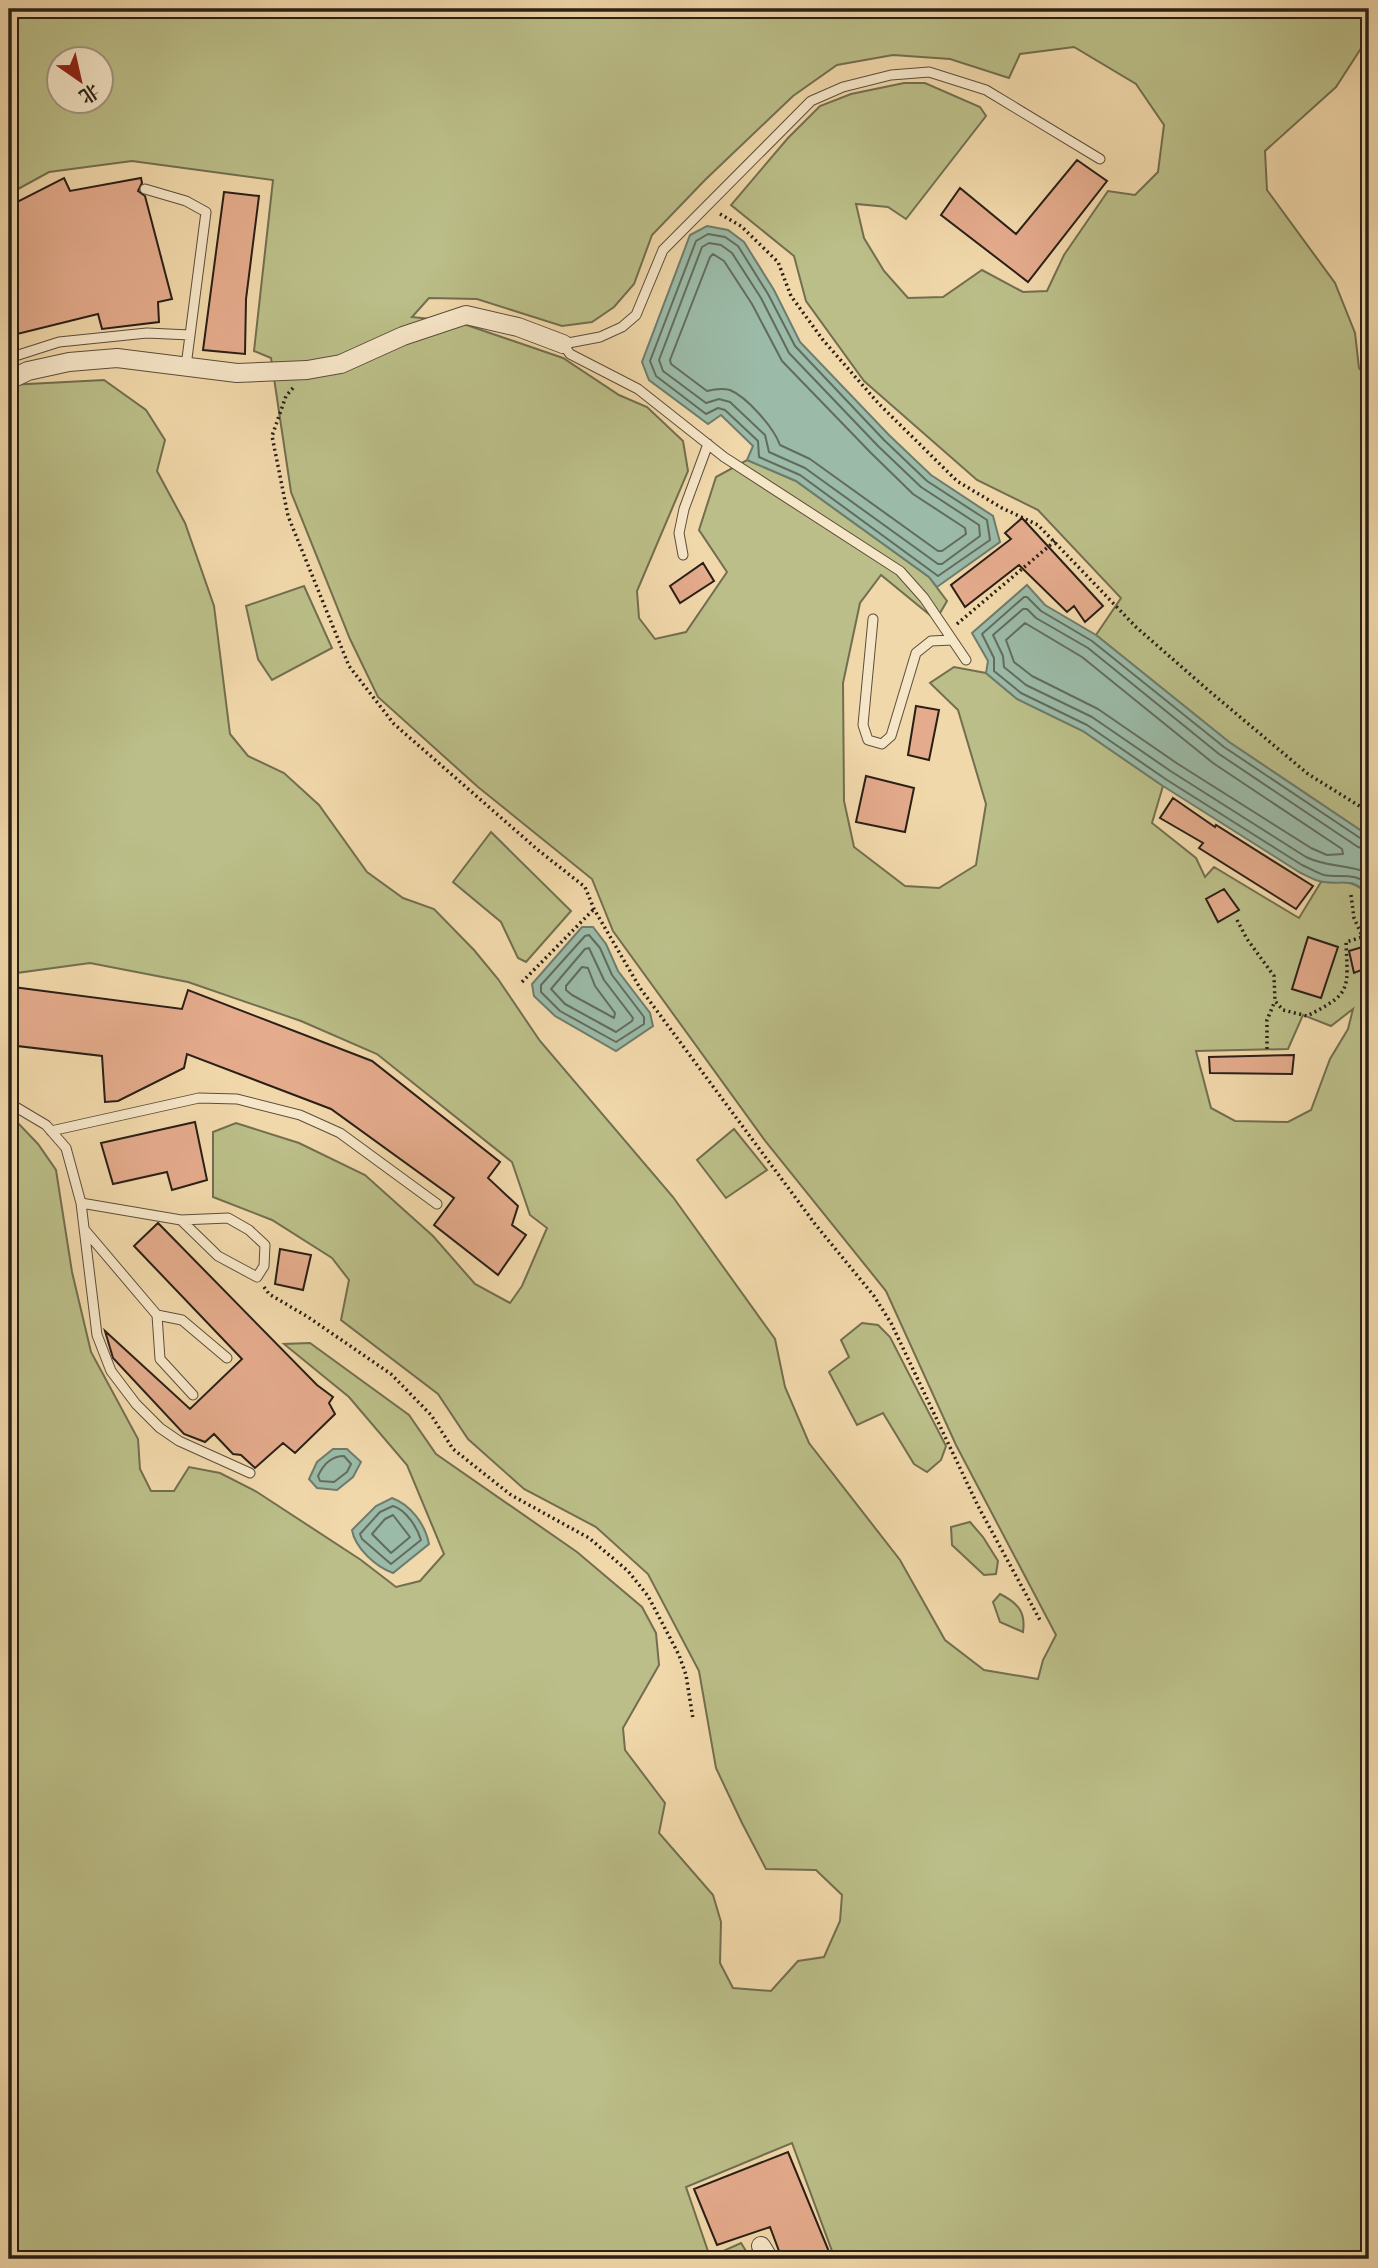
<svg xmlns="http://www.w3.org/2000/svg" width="1378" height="2268" font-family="'Gentium Book Plus','Noto Serif SC',serif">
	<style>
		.green { fill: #bbbe88; stroke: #726e4f; stroke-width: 2; fill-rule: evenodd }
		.water { fill: #9bbaa7; stroke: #6e7c6d; stroke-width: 2 }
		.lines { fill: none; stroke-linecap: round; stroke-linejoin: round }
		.shore { stroke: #626c5e; stroke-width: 2 }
		.building { fill: #e4ab8c; stroke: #2a1f16; stroke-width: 2 }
		.service-casing { stroke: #5c4d3b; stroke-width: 11 }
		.minor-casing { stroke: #5c4d3b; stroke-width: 20 }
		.path { stroke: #2a1f16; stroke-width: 3.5; stroke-dasharray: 2 3.5; stroke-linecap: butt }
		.service { stroke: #f6e6c8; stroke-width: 9 }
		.minor { stroke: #f6e6c8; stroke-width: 18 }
	</style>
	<rect width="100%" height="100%" fill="#f1d8aa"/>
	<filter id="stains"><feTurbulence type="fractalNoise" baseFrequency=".00286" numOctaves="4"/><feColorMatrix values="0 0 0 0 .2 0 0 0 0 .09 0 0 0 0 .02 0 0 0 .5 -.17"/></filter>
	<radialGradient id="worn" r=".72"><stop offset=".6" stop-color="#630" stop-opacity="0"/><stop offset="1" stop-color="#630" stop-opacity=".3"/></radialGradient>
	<!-- green -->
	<path class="green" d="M9,9H1369V36L1336,87L1265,151L1267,190L1335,283L1355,333L1359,368L1369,380V836L1229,742L1096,635L1121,598L1038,510L977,480L864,381L806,301L794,256L731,205L788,138L820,106L851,94L904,83H925L980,107L986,116L906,219L888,207L856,204L864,238L884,271L908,298L943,297L982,270L1023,292L1047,291L1064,255L1108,191L1135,195L1158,172L1164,125L1136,84L1074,47L1020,54L1009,78L950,59L893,55L837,65L793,96L705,180L652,235L634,284L614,307L592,322L562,326L477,299L429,298L412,317L458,322L563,358L619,395L647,407L683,441L688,471L637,591L639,618L655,639L686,632L727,572L699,530L716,477L747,460L796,481L929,577L947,601L936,620L881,575L860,603L843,683L844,801L854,847L905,886L939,888L976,865L986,804L958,710L930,683L954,667L986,673L1017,699L1083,731L1163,786L1152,823L1196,858L1205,877L1214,867L1299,918L1321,882C1342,882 1357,879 1369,897V2259H835L792,2143L686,2187L710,2257L741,2243L751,2259H9V2104L12,2083L9,2081V1120L19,1124L38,1144L56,1170L72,1272L91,1352L138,1439L140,1469L151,1491H174L189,1467L220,1473L257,1492L361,1560L396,1587L420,1581L444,1554L407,1465L349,1397L284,1344L310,1343L409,1415L436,1454L577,1552L642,1607L656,1633L659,1665L623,1728L625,1750L665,1803L659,1833L713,1895L721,1922L720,1963L733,1988L771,1991L798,1961L824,1957L840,1921L842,1895L816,1870L766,1869L742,1823L716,1768L699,1671L648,1574L596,1527L524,1489L468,1439L438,1394L341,1320L349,1280L332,1258L272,1220L213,1197V1132L236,1123L299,1143L365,1175L433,1236L475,1284L510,1303L522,1286L547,1228L530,1215L512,1162L377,1054L301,1021L188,982L90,963L9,974V385L104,380L146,410L165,440L157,471L185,523L214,606L230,734L248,756L284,773L319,805L367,872L403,898L434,909L474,950L498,979L540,1041L673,1197L775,1339L785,1387L809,1443L900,1560L945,1640L984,1670L1038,1679L1043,1660L1056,1635L956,1445L886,1291L766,1142L613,931L592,879L478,787L378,697L350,639L291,492L271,358L254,351L273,180L132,161L49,172L9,194ZM60,60H102V102H60ZM1353,1009L1348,1029L1330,1059L1311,1110L1288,1122L1235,1121L1211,1108L1196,1051L1288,1049L1303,1015L1331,1026Z
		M304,586L332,648L272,680L258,659L246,606Z
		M491,832L571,911L526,962L518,958L501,922L453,882Z
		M734,1129L767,1170L726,1198L697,1160Z
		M862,1323L878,1325L890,1337L946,1446L941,1460L927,1472L914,1464L883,1413L857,1425L829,1372L849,1357L841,1340Z
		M970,1522L983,1537L998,1561L996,1574L984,1575L952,1545L951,1527Z
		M1000,1594C1018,1603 1026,1612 1023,1632L1000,1622L993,1602Z"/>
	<!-- water -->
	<path class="water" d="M707,226L728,230L744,242L774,290L800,342L889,435L931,475L993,516L1000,542L937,587L929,577L796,481L747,460L753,446L721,415L708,424L649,380L642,362L690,235Z
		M1027,585L1045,605L1096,635L1229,742L1369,836V897C1354,874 1340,887 1319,881C1312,879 1305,875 1299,872L1163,786L1083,731L1017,699L986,673L988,661L972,633Z
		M582,927H593L606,944L618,971L650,1013L653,1026L616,1051L555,1016L534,996L532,984Z
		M333,1449H347L361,1462L353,1477L337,1490L317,1488L309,1479L317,1462Z
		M392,1498C411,1505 425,1524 429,1544L393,1573C376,1567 355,1548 352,1530L376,1506Z"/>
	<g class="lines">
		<!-- shore -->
		<path class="shore" d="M708,234L725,237L738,246L768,294L795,346L884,440L927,481L987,520L990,540L938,576L800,475L759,457L758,441L725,410L718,408L706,414L656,376L650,361L696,241Z
			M709,243L721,245L732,253L761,298L789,353L878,446L921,487L979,525L980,536L942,564H938L805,468L769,452L765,435L730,402L719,399L706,403L663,371L659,360L702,247Z
			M713,254L724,261L752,304L782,361L871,453L913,494L965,528L966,534L942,551H938L810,459L780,445C774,428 747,397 730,390C722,388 715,389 707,391L671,364L670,360L710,257Z
			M1025,623L1082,657L1213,763L1342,849L1343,854L1327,855L1311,848L1178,764L1098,709L1032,676L1014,662L1006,640Z
			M1369,841L1363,840L1224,747L1092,641L1041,611L1027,597H1024L982,634L994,658V671L1021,693L1087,725L1167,780L1302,865C1309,868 1317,873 1324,875C1340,878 1356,872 1369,885
			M1369,850L1358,847L1219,754L1088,648L1036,618L1027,609H1023L993,635L1003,656L1004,667L1026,685L1092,717L1172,772L1306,857C1329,868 1346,864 1369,873
			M589,935L600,948L612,975L644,1017V1024L616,1042L560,1011L541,992V985L585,936Z
			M589,948L604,980L633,1018L632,1021L616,1032L565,1004L551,989L585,949Z
			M582,967L588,968L595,986L615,1013L614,1018L572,995L566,990V986Z
			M344,1456L351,1464L347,1472L334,1482L320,1481L318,1476C323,1465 331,1456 344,1456Z
			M393,1506C406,1510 417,1527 421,1540L391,1564L362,1539L360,1534L380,1512Z
			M393,1515L410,1537L391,1553L372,1534L385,1519Z"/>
	</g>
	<!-- building -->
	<path class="building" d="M1077,160L1107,181L1028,282L941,215L960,188L1016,234Z
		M64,178L70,191L141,178L142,183L138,191L145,196L172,299L158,302L159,322L102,329L98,314L9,336V206Z
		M224,192L259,196L246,299L245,354L203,350Z
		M1022,518L1103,606L1085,622L1074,606L1067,612L1019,565L965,607L951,585L1011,539L1005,533Z
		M703,563L714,581L680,603L670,586Z
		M916,706L939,710L929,760L908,755Z
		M866,776L914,788L905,832L856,822Z
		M1173,798L1215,827L1216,825L1313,886L1296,909L1199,848L1203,843L1160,818Z
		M1224,889L1239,910L1218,922L1206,899Z
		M1308,937L1338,947L1321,998L1292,989Z
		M1369,945V967L1354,973L1349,951Z
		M13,987L182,1009L188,990L372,1061L500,1162L488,1178L518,1206L512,1225L526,1235L498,1275L434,1225L454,1198L331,1109L187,1054L184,1068L118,1101L105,1102L102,1056L9,1045V1021Z
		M1294,1055L1292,1074L1210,1073L1209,1057Z
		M195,1122L207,1180L172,1190L167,1172L113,1184L101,1143Z
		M158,1223L317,1385L333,1397L329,1403L335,1414L295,1453L283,1443L255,1468L241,1455L233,1454L214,1434L205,1442L184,1434L113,1358L105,1331L190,1409L242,1359L134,1246Z
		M280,1249L311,1255L303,1290L275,1284Z
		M788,2152L832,2259H782L770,2227L717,2245L694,2189Z"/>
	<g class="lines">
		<!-- service casing -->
		<g class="service-casing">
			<path id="service" d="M145,189L186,201L206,212L186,366
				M9,358L59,342L147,333L190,335
				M683,555L679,533L684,509L708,444
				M873,619L863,725L868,740L882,744L891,736L916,653L931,641L952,640
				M966,660L924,598L900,571L724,457L638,389L570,354L563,344L600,337L622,327L636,315L663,250L811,101L843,87L891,75L929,72L986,90L1100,159
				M9,1103L46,1125L66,1148L81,1203L97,1335L111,1371L136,1404L160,1428L179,1441L250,1473
				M51,1131L199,1098L237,1099L300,1115L340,1133L437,1204
				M81,1203L181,1220L218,1256L257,1277L264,1266L265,1245L249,1230L228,1218L181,1220
				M84,1229L157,1315L182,1320L227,1358
				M157,1315L160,1359L193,1395"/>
		</g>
		<!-- minor casing -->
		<g class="minor-casing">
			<path id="minor" d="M9,380L28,371L69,362L117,358L237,373L307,370L341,364L403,336L466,315L518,327L563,344
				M761,2246L769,2259"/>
		</g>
		<!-- path -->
		<path class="path" d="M720,214L741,226L778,262L791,296L823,340L879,404L957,481L1002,508L1038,525L1136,627L1208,690L1308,774L1369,812
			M293,388L286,396L272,436L288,516L349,666L394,724L538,850L585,887L594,909L640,988L815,1224L874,1296L891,1323L978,1506L1041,1622
			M957,624L1055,541
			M1351,895L1354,918L1362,936
			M1237,920L1247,939L1274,976L1275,1001L1283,1010L1307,1016C1352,993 1348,990 1346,942L1369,935
			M522,982L594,909
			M1267,1049V1020L1275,1001
			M264,1287L269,1294L308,1317L391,1374L431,1415L453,1449L511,1495L589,1538L628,1571L648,1596L679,1655L686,1675L693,1719"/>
		<!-- service -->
		<use href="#service" class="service"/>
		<!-- minor -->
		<use href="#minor" class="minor"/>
	</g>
	<!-- margin -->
	<rect width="1378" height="2268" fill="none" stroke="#f1d8aa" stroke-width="35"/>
	<rect x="10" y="10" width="1357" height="2247" fill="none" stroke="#2a1f16" stroke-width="3.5"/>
	<rect x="18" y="18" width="1343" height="2233" fill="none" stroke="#2a1f16" stroke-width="2"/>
	<!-- north arrow -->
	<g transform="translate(80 80) rotate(146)"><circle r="33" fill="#f6e6c8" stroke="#a49681" stroke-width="2"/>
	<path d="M0-5L12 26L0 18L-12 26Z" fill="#8f2418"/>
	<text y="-10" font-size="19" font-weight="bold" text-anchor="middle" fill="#2a1f16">北</text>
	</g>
	<rect width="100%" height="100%" filter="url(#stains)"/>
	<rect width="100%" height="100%" fill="url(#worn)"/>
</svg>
